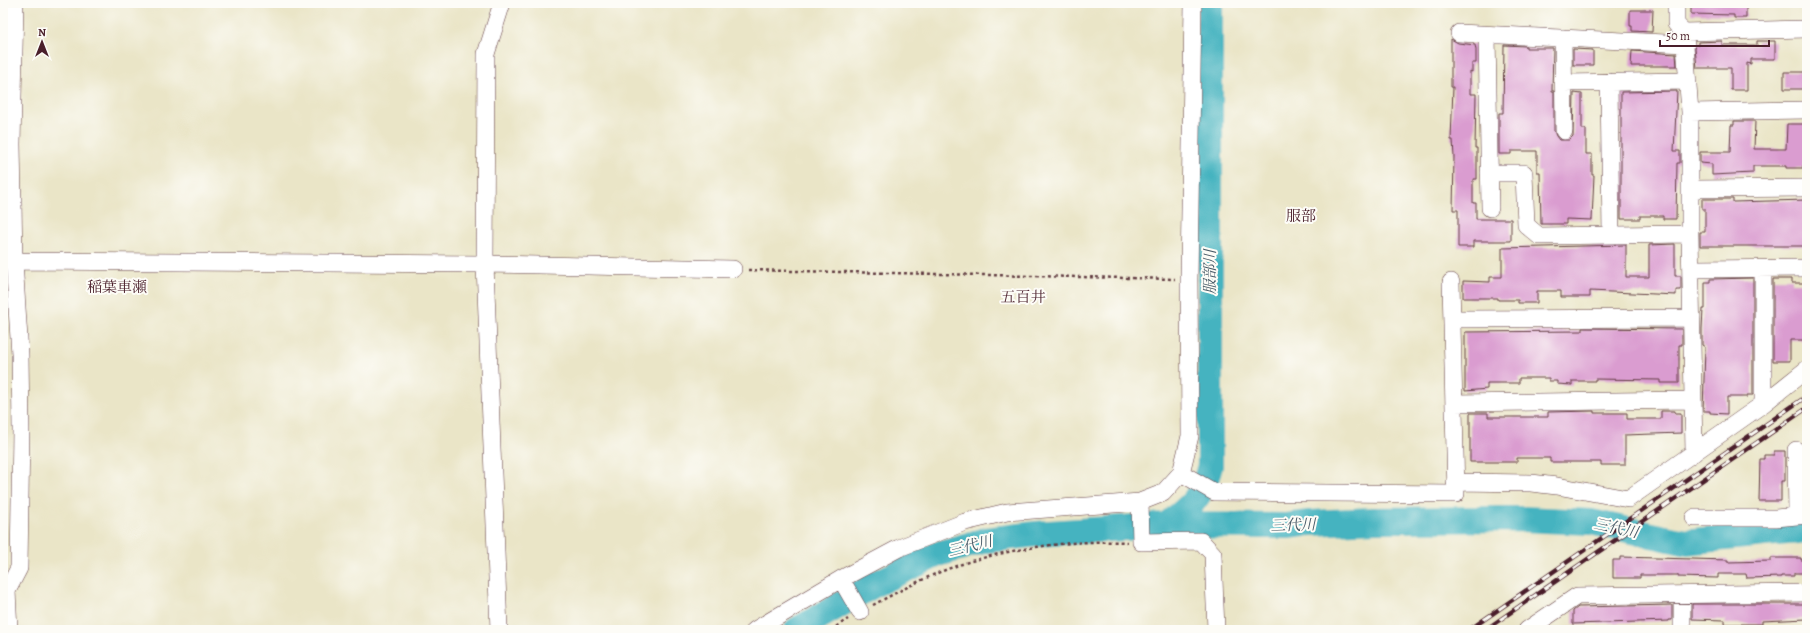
<svg xmlns="http://www.w3.org/2000/svg" width="1810" height="633" font-family="Alegreya,'Noto Serif JP',serif">
	<style>
		.lines { fill: none; stroke-linecap: round; stroke-linejoin: round }
		.river { stroke: #45b3c0; stroke-width: 26 }
		.building { fill: #da9cd0 }
		.minor-casing { stroke: #623d42; stroke-width: 18 }
		.path { stroke: #623d42; stroke-width: 2.5; stroke-dasharray: 3 3; stroke-linecap: butt }
		.minor { stroke: #fff; stroke-width: 17 }
		.rail-casing { stroke: #4a1f2b; stroke-width: 4.5 }
		.rail { stroke: #fdfcf7; stroke-width: 3; stroke-dasharray: 9; stroke-linecap: butt }
		.labels { text-anchor: middle; stroke-width: 4; stroke-linejoin: round; paint-order: stroke }
		.neighbourhood-label { font-size: 15px; fill: #4a1f2b; stroke: #fdfcf7 }
		.water-label { font-size: 15px; font-style: italic; fill: #485a67; stroke: #fdfcf7 }
	</style>
	<rect width="100%" height="100%" fill="#fdfcf7"/>
	<filter id="ink" filterUnits="userSpaceOnUse"><feTurbulence type="fractalNoise" baseFrequency=".025" numOctaves="2"/><feDisplacementMap in="SourceGraphic" scale="8" xChannelSelector="R" yChannelSelector="G"/><feConvolveMatrix kernelMatrix="1 2 1 2 8 2 1 2 1" color-interpolation-filters="sRGB"/></filter>
	<filter id="wash" filterUnits="userSpaceOnUse"><feTurbulence type="fractalNoise" baseFrequency=".012" numOctaves="4" result="noise"/><feDisplacementMap in="SourceGraphic" scale="16" xChannelSelector="R" yChannelSelector="G"/><feGaussianBlur stdDeviation="0.9" result="paint"/><feColorMatrix in="noise" values="0 0 0 0 0 0 0 0 0 0 0 0 0 0 0 0 0 1.4 0 .05"/><feComposite in="paint" operator="in"/></filter>
	<g filter="url(#wash)">
		<rect width="100%" height="100%" fill="#eae5c7"/>
		<g class="lines">
			<!-- river -->
			<path class="river" d="M1166,525C1191,507 1202,497 1210,466V3
				M797,630L877,583L938,554L986,540L1036,534L1166,525L1287,526L1310,523L1375,520L1521,519L1591,522L1684,542L1807,530"/>
		</g>
		<g id="blocks">
			<!-- building -->
			<path class="building" d="M1691,3H1746V18H1734V15L1691,14Z
				M1630,10H1653L1652,32L1632,31V26H1630Z
				M1451,39L1458,43L1475,45L1476,50V63H1472V72L1470,71V94H1476L1475,148H1477V179H1473V203H1476V219H1511V241H1473V247H1458V210H1453L1454,157L1453,140H1451L1453,87H1451Z
				M1722,41V45H1757V41H1775V59H1751V64L1747,63V90H1731V68H1697L1695,48L1698,45V42Z
				M1504,45L1526,46V48H1553L1552,91H1554V131L1556,136L1559,140H1569L1573,136L1574,93L1582,94V129H1586V154H1592V175H1594L1592,220L1566,219V224H1541L1540,172H1537V151H1511V154H1499V113H1503Z
				M1573,49L1593,50V65H1573Z
				M1632,51L1676,54L1677,66H1631Z
				M1784,72H1807V89H1784Z
				M1677,91L1674,151H1680V163H1677L1676,219H1663V216H1640V219H1621V92Z
				M1734,121H1755L1754,149H1786L1787,124H1807V165H1803V168H1786V166H1753V173L1712,175V164L1700,163V152H1730L1731,125H1734Z
				M1702,199H1733V202L1807,200V246H1700V232H1705V209H1702Z
				M1675,244V276H1681V290H1676V295L1590,291V297H1561V291H1537V303H1518V300H1498V298H1463V281L1490,282V277H1502V248L1626,245V277H1649V245Z
				M1753,278V395H1747V397H1727V414L1710,413V411H1703L1705,347L1702,345V329L1703,309H1705V282H1710V279Z
				M1773,279H1792V283H1807V301H1805V324H1807V340H1790V361H1773Z
				M1582,328L1682,329V345H1679V383H1660V380L1595,379V381H1572V385L1557,384V381H1549V378H1519V383H1487V389L1465,391V332L1582,331Z
				M1594,411V413H1627V419H1661V411H1675V413H1681V433L1625,435V465H1601V462H1550V458H1517V462H1470V413H1488V417H1548V412Z
				M1774,451H1785V481H1781V501H1759L1760,459H1764V455H1774Z
				M1620,557L1728,560V562L1771,561V558H1801V560H1807V573H1794V576H1781V577L1747,578L1746,574H1718V578L1678,577V575H1640V578H1613V560H1620Z
				M1692,604H1807V619L1762,621V624H1725V620L1692,619Z
				M1672,605V620H1669V621L1573,624V611L1578,607Z"/>
		</g>
	</g>
	<g filter="url(#ink)">
		<use href="#blocks" fill-opacity="0" stroke="#623d42" stroke-width="1"/>
		<g class="lines">
			<!-- minor casing -->
			<g class="minor-casing">
				<path id="minor" d="M1676,3V24L1684,32L1690,112V234L1694,453
					M1684,32L1807,29
					M1459,33L1686,44
					M1487,35L1490,208
					M1563,38L1564,131
					M1609,82L1611,235
					M1564,83L1688,81
					M1690,112L1807,110
					M1489,173H1524L1526,225L1539,236L1690,234
					M1692,189L1807,188
					M3,258L14,261L485,264L733,269
					M1692,269L1807,268
					M1763,269V404
					M1452,319L1692,318
					M1454,403L1692,400
					M1796,450L1797,516
					M1181,473L1214,492L1456,494L1451,282
					M1455,482L1531,483L1557,486L1628,499L1763,404L1807,369
					M1140,502L1141,542L1201,541L1213,554L1216,630
					M1694,518H1776L1807,515
					M841,579L860,612
					M1682,595V630
					M9,630L7,591L19,568L21,430L20,354L14,261L12,144L15,3
					M499,630L485,264L486,54L502,3
					M755,630L841,579L899,548L965,522L1007,512L1140,502L1163,493L1181,473L1190,436L1189,279L1193,3
					M1527,630L1577,596L1807,593"/>
			</g>
			<!-- path -->
			<path class="path" d="M748,270L1175,279
				M873,605C903,589 933,573 965,563C1017,547 1073,540 1127,542
				M831,630L848,619"/>
			<!-- minor -->
			<use href="#minor" class="minor"/>
			<!-- rail casing -->
			<g class="rail-casing">
				<path id="rail" d="M1469,630L1807,396
					M1485,630L1807,408"/>
			</g>
			<!-- rail -->
			<use href="#rail" class="rail"/>
		</g>
	</g>
	<g class="labels">
		<!-- neighbourhood labels -->
		<g class="neighbourhood-label">
			<text x="1301" y="221">服部</text>
			<text x="117" y="292">稲葉車瀬</text>
			<text x="1023" y="302">五百井</text>
		</g>
		<!-- water labels -->
		<g class="water-label">
			<text transform="translate(1210 272) rotate(-90)" y="5">服部川</text>
			<text transform="translate(1293 525) rotate(-2)" y="5">三代川</text>
			<text transform="translate(1616 528) rotate(12)" y="5">三代川</text>
			<text transform="translate(970 546) rotate(-14)" y="5">三代川</text>
		</g>
	</g>
	<!-- margin -->
	<rect width="1810" height="633" fill="none" stroke="#fdfcf7" stroke-width="16"/>
	<!-- north arrow -->
	<g transform="translate(42 42)" stroke="#fdfcf7" stroke-width="3" paint-order="stroke">
	<path d="M0-3L7 15L0 10L-7 15Z" fill="#4a1f2b"/>
	<text y="-6" font-size="11" font-weight="bold" text-anchor="middle" fill="#4a1f2b">N</text>
	</g>
	<!-- scale -->
	<path d="M1660 40v6h109v-6" fill="none" stroke="#4a1f2b" stroke-width="2"/>
	<text x="1666" y="40" font-size="12" fill="#4a1f2b" stroke="#fdfcf7" stroke-width="3" paint-order="stroke">50 m</text>
</svg>
